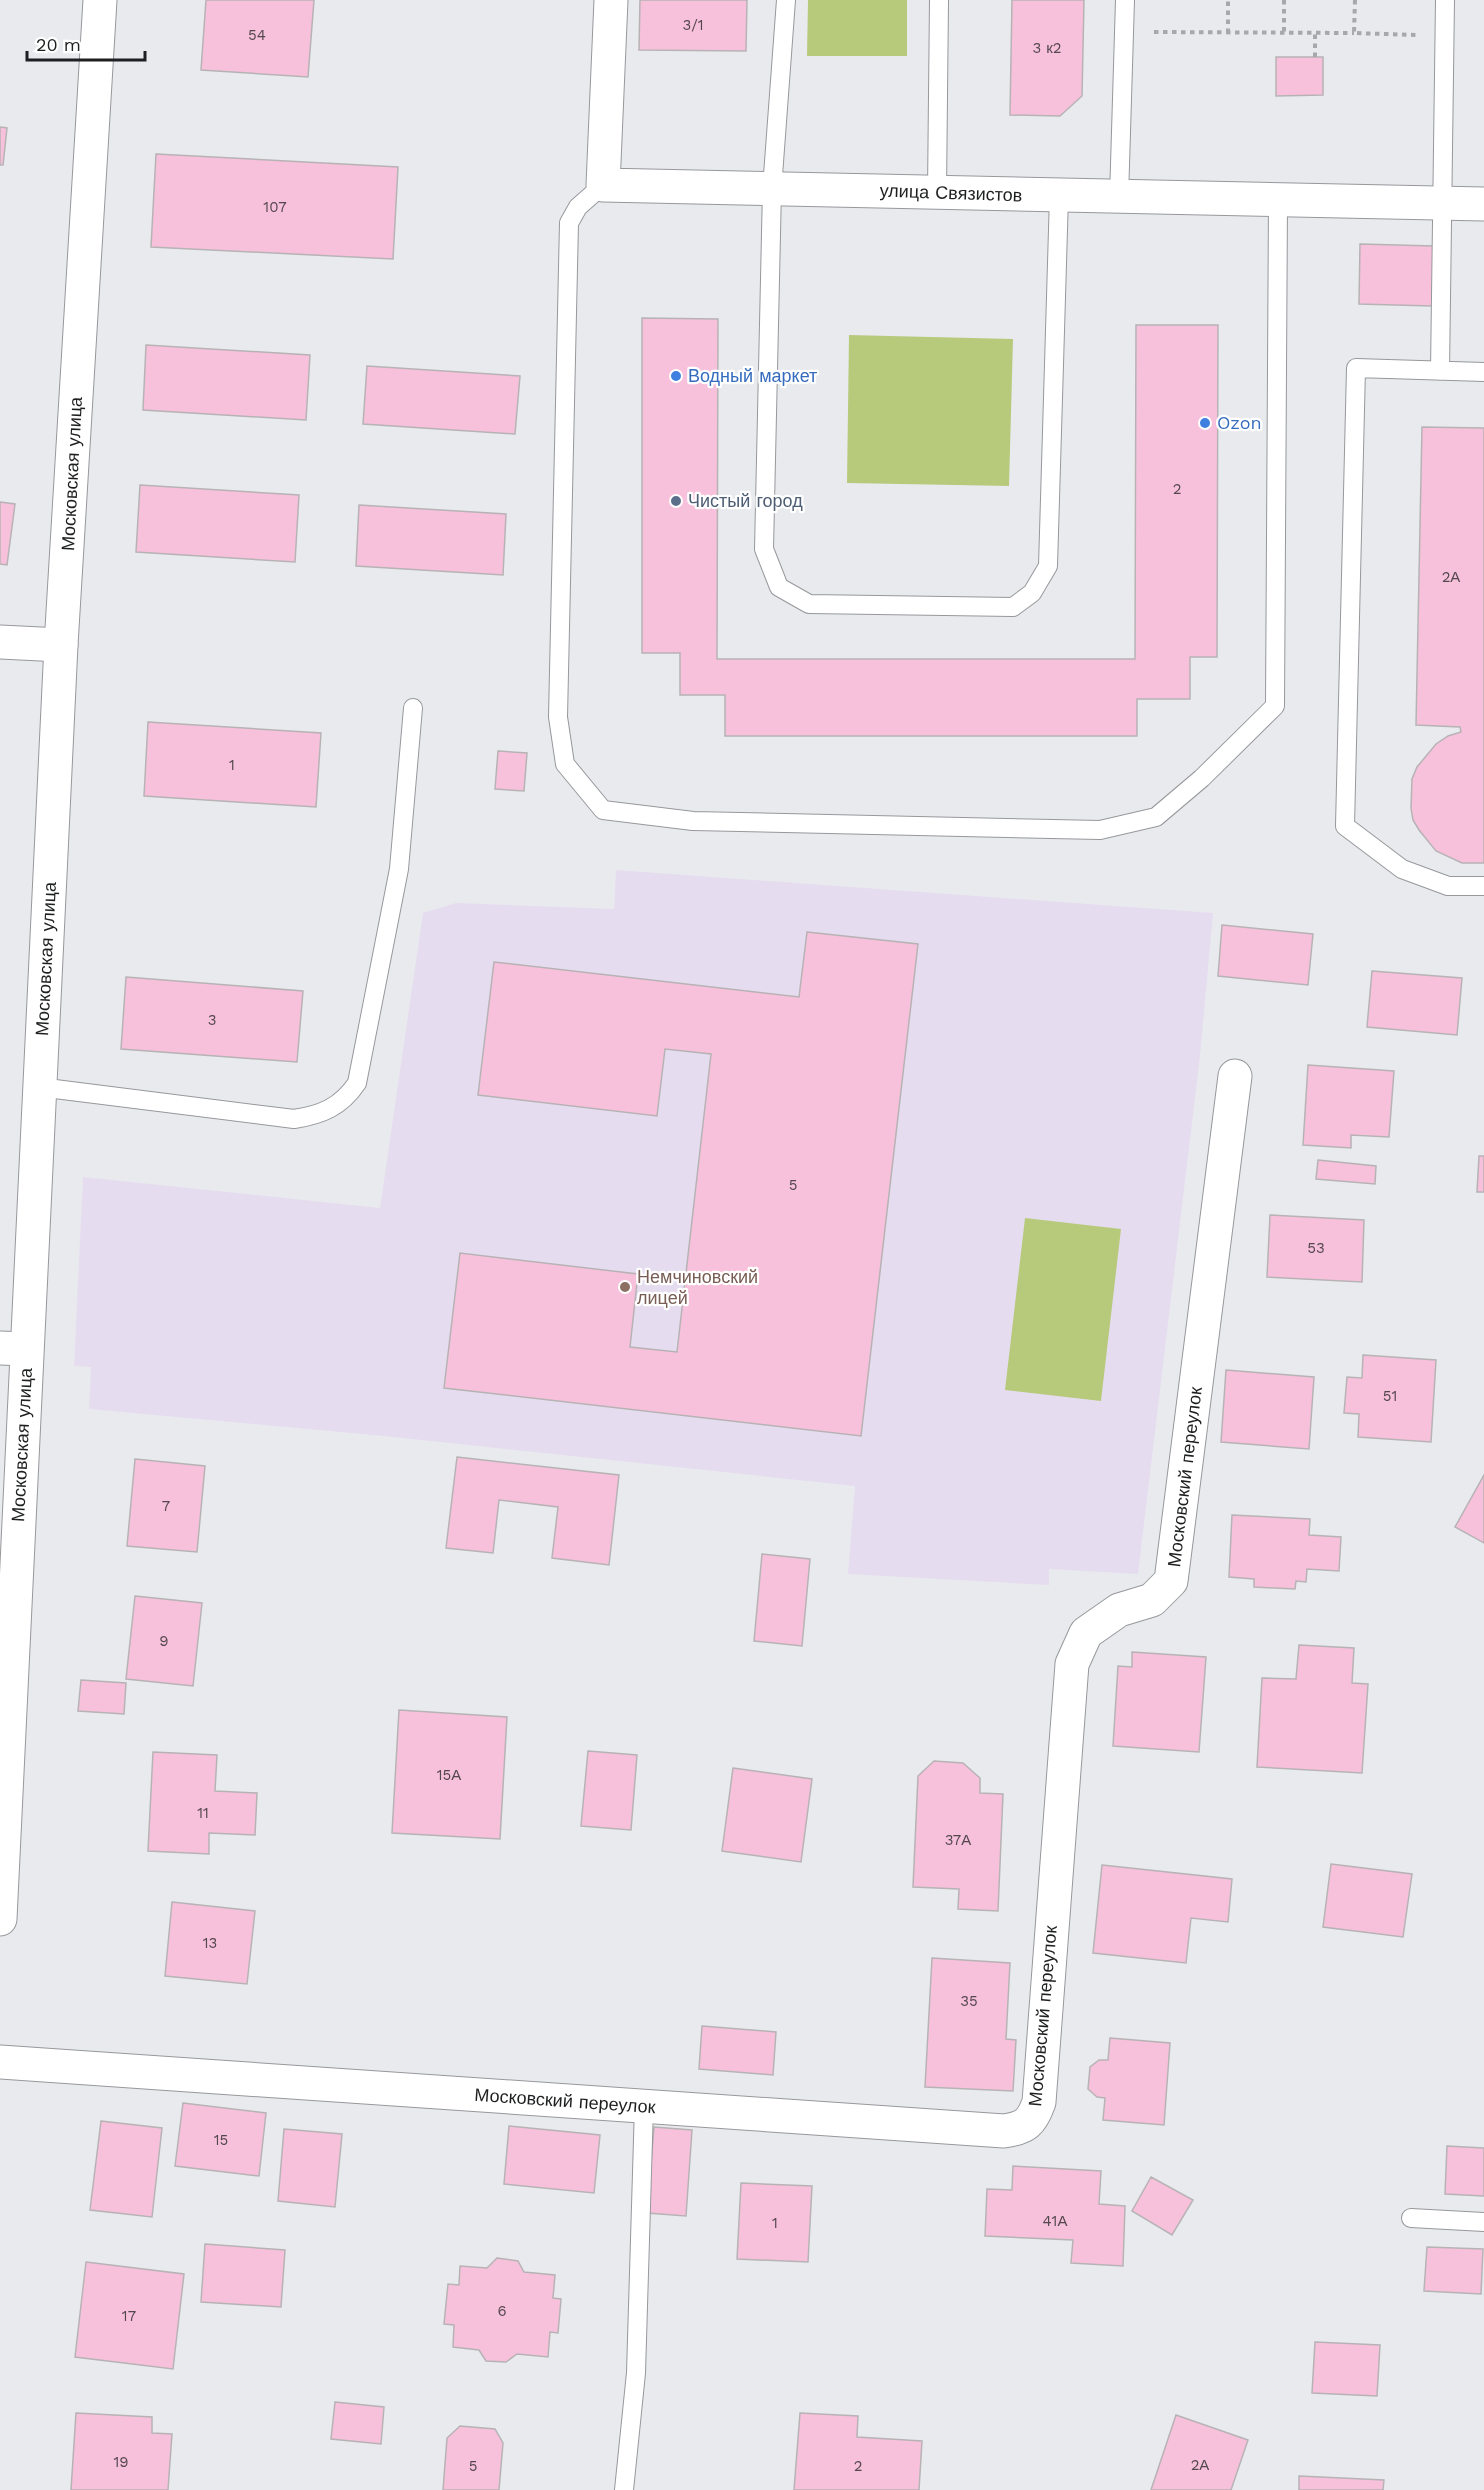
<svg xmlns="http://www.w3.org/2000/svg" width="1484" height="2490" font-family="'Work Sans',sans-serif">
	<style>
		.education { fill: #e6dcf0 }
		.green { fill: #b7ca7c }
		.building { fill: #f8c1db; stroke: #b7b3b5; stroke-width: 1.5 }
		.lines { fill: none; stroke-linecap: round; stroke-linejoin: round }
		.lane-casing { stroke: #96989b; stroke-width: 20 }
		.street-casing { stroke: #96989b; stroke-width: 35 }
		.secondary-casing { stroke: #96989b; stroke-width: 35 }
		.path { stroke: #a7a8ab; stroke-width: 4; stroke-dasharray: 4.5 4.5; stroke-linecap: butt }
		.lane { stroke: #fff; stroke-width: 18 }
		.street { stroke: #fff; stroke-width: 33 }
		.secondary { stroke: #fff; stroke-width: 33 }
		.shop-dot { fill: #3f7fe0; stroke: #fff; stroke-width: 2 }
		.service-dot { fill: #5c6f8a; stroke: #fff; stroke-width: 2 }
		.education-dot { fill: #8d6e63; stroke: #fff; stroke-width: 2 }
		.labels { text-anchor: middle; stroke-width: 4.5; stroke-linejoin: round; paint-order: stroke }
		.number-label { font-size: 15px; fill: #54484f }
		.street-label { font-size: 18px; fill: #1e1f20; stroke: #fff }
		.shop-label { font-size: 18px; fill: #366cbe; stroke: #fff; text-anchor: start }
		.service-label { font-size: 18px; fill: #4e5e75; stroke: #fff; text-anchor: start }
		.education-label { font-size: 18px; fill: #785e54; stroke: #fff; text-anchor: start }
	</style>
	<rect width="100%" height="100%" fill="#e9eaee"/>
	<!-- education -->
	<path class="education" d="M616,870L1213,913L1200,1056L1138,1574L1049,1569V1585L848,1574L855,1486L384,1436L89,1409L91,1367L74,1366L83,1177L380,1208L423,913L456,903L614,909Z"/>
	<!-- green -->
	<path class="green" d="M808,0H907V56H807Z
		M849,335L1013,339L1009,486L847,483Z
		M1025,1218L1121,1229L1101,1401L1005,1390Z"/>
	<!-- building -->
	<path class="building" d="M206,0H314L308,77L201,70Z
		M640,0H747L746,51L639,50Z
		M1012,0H1084L1082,96L1060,116L1010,115Z
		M1276,57H1323V95L1276,96Z
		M0,127L7,128L3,165H0Z
		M156,154L398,167L393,259L151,247Z
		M1360,244L1434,246L1432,306L1359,304Z
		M642,318L718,319L717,659H1135L1136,325H1218L1217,657H1190V699H1137V736H725V695H680V653H642Z
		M146,345L310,355L306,420L143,410Z
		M367,366L520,376L515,434L363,424Z
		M1422,427L1484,428V863H1462L1436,851L1419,830L1413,820L1411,808L1412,779L1417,767L1436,744L1448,736L1461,732L1460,727L1416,725Z
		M140,485L299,495L295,562L136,552Z
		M0,502L15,504L7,565L0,564Z
		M359,505L506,514L503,575L356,566Z
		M148,722L321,733L316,807L144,796Z
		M498,751L527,753L524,791L495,789Z
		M1222,925L1313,934L1308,985L1218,976Z
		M807,932L918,944L861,1436L444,1388L460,1253L638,1274L630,1347L677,1352L711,1054L665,1049L657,1116L478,1095L494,962L799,997Z
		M1372,971L1462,978L1457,1035L1367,1027Z
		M126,977L303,991L297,1062L121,1049Z
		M1308,1065L1394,1071L1389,1137L1351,1135V1148L1303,1145Z
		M1479,1156H1484V1192H1477Z
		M1318,1160L1376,1166L1375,1184L1316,1179Z
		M1270,1215L1364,1220L1362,1282L1267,1277Z
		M1363,1355L1436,1360L1431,1442L1358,1437L1359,1414L1344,1413L1347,1377L1362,1378Z
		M1226,1370L1314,1377L1309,1449L1221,1442Z
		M457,1457L619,1475L609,1565L552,1558L558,1507L499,1500L493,1553L446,1548Z
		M135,1459L205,1466L197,1552L127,1546Z
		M1484,1475V1543L1455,1527Z
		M1232,1515L1310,1519L1309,1535L1341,1537L1339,1571L1307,1569L1306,1582L1296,1581L1295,1589L1254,1587V1579L1229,1577Z
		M762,1554L810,1559L802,1646L754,1641Z
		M135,1596L202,1603L193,1686L126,1679Z
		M1299,1645L1354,1648L1352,1683L1368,1684L1362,1773L1257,1767L1262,1678L1296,1679Z
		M1132,1652L1206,1657L1199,1752L1113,1746L1118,1666L1132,1667Z
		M81,1680L126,1683L124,1714L78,1711Z
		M399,1710L507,1717L500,1839L392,1833Z
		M588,1751L637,1755L631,1830L581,1826Z
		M153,1752L217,1755L215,1791L257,1793L255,1835L209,1833V1854L148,1851Z
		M934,1761L963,1763L980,1778V1793L1003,1794L998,1911L958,1909L959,1889L913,1887L918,1776Z
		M733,1768L812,1779L801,1862L722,1851Z
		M1331,1864L1412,1874L1403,1937L1323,1927Z
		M1102,1865L1232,1879L1228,1922L1191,1918L1186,1963L1093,1953Z
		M172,1902L255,1911L247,1984L165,1976Z
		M932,1958L1010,1963L1006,2039L1016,2040L1013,2091L925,2087Z
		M702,2026L776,2032L773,2075L699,2069Z
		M1110,2038L1170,2043L1164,2125L1103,2120L1105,2098L1097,2097L1088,2089L1090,2067L1099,2060H1108Z
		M183,2103L266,2113L259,2176L175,2166Z
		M101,2121L162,2128L152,2217L90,2210Z
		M509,2126L600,2135L594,2193L504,2184Z
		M654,2127L692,2130L686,2216L647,2213Z
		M284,2129L342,2134L335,2207L278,2201Z
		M1447,2146L1484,2148V2196L1445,2194Z
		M1013,2166L1101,2171L1099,2204L1125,2206L1123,2266L1071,2263L1073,2240L985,2236L987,2189L1012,2190Z
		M1151,2177L1193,2200L1172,2235L1132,2211Z
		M741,2183L812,2186L808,2262L737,2259Z
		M205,2244L285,2250L281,2307L201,2302Z
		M1427,2247L1483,2249L1481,2294L1424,2291Z
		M497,2258L518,2261L524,2272L555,2275L553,2298L561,2299L558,2333L550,2332L548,2357L517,2354L506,2362L486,2361L479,2350L453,2347L454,2325L444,2324L448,2284L459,2285L460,2266L487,2268Z
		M86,2262L184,2274L173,2369L75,2357Z
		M1315,2342L1380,2345L1377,2396L1312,2393Z
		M335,2402L384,2407L381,2444L331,2439Z
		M76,2413L152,2417V2433L172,2434L168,2490H71Z
		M800,2413L858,2416L857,2437L922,2441L919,2490H794Z
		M1176,2415L1248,2440L1231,2490H1151Z
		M460,2426L495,2429L503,2443L499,2490H443L447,2438Z
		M1299,2476L1384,2480L1383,2490H1299Z"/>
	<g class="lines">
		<!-- lane casing -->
		<g class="lane-casing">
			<path id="lane" d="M786,0L772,189L764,549L779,587L809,604L1013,607L1032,593L1048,566L1059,196
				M603,185L578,207L569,223L558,717L565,764L603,810L693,821L1100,830L1156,817L1202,778L1275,706L1278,201
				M937,192L939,0
				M1119,198L1125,0
				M1440,371L1445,0
				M1484,372L1356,368L1345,826L1402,869L1448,886H1484
				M39,1087L294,1119C321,1115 341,1107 357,1083L399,869L413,708
				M1411,2218L1484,2222
				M624,2490L636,2373L644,2106"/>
		</g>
		<!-- street casing -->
		<g class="street-casing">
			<path id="street" d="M611,0L603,185L1484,204
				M0,642L61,645
				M0,1348L26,1349
				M0,2062L1004,2131C1026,2128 1032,2122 1039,2102L1072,1664L1086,1633L1119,1610L1152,1600L1171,1581L1235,1076"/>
		</g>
		<!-- secondary casing -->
		<g class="secondary-casing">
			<path id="secondary" d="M0,1919L61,645L100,0"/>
		</g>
		<!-- path -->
		<path class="path" d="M1284,0V33
			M1355,0L1354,33L1416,35
			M1154,32L1354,33
			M1228,33V0
			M1315,57V34"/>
		<!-- lane -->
		<use href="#lane" class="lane"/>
		<!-- street -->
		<use href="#street" class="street"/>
		<!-- secondary -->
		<use href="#secondary" class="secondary"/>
	</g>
	<!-- markers -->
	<g class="shop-dot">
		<circle cx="676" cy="376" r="6"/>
		<circle cx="1205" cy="423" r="6"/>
	</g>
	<circle class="service-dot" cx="676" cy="501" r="6"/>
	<circle class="education-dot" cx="625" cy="1287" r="6"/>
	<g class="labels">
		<!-- number labels -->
		<g class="number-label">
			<text x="693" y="30">3/1</text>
			<text x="257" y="40">54</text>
			<text x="1047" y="53">3 к2</text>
			<text x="275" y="212">107</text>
			<text x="1177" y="494">2</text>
			<text x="1451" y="582">2А</text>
			<text x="232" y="770">1</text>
			<text x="212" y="1025">3</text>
			<text x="793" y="1190">5</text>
			<text x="1316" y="1253">53</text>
			<text x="1390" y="1401">51</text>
			<text x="166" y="1511">7</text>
			<text x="164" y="1646">9</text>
			<text x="449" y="1780">15А</text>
			<text x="203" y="1818">11</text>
			<text x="958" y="1845">37А</text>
			<text x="210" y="1948">13</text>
			<text x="969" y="2006">35</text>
			<text x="221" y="2145">15</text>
			<text x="1055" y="2226">41А</text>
			<text x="775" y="2228">1</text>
			<text x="502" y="2316">6</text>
			<text x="129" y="2321">17</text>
			<text x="121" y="2467">19</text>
			<text x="1200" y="2470">2А</text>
			<text x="473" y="2471">5</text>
			<text x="858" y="2471">2</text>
		</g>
		<!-- street labels -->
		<g class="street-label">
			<text transform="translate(951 193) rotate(2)" y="6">улица Связистов</text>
			<text transform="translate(72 474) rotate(-87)" y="6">Московская улица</text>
			<text transform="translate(46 959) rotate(-87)" y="6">Московская улица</text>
			<text transform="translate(22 1445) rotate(-87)" y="6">Московская улица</text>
			<text transform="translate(1185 1477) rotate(-83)" y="6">Московский переулок</text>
			<text transform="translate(1043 2016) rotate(-85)" y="6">Московский переулок</text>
			<text transform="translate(565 2101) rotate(4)" y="6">Московский переулок</text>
		</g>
		<!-- shop labels -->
		<g class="shop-label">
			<text x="688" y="382">Водный маркет</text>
			<text x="1217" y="429">Ozon</text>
		</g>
		<!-- service labels -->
		<g class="service-label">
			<text x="688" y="507">Чистый город</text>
		</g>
		<!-- education labels -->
		<g class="education-label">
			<text x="637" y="1283">Немчиновский<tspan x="637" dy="21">лицей</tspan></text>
		</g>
	</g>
	<!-- scale -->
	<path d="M27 51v9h118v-9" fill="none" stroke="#1e1f20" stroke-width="3"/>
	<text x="36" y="51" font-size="18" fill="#1e1f20" stroke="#ffffff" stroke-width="4.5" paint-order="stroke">20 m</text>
</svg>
